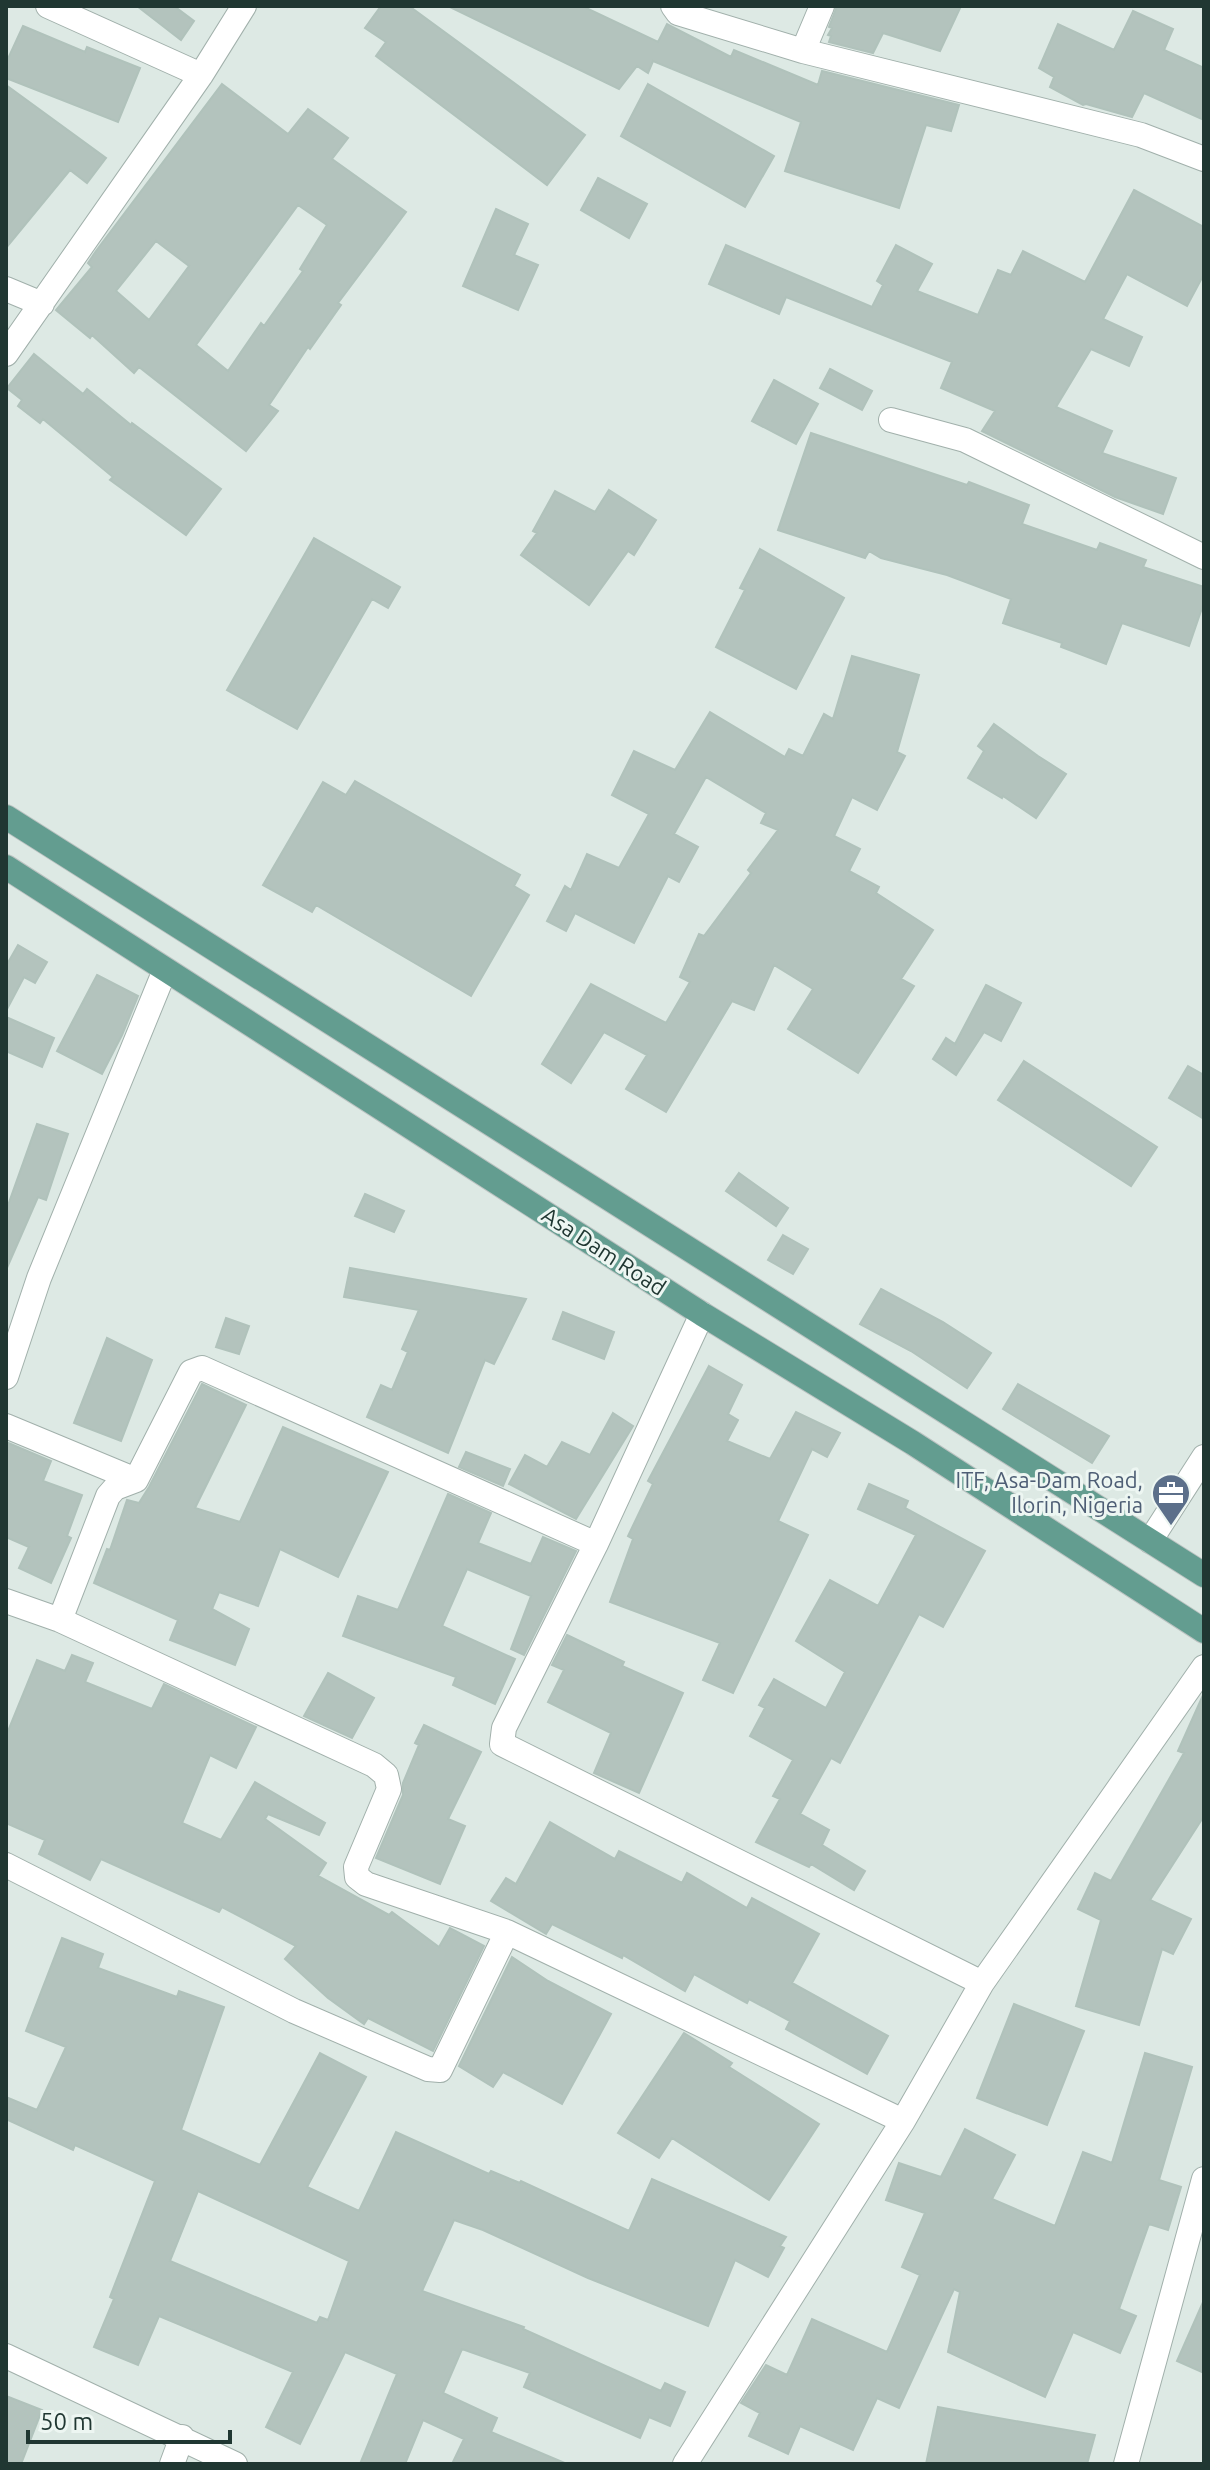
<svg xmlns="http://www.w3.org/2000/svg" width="1210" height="2470" font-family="Ubuntu,sans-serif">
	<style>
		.building { fill: #b3c3bd; stroke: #b0c2bb; stroke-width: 2; fill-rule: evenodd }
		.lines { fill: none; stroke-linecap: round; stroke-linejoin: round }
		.street-casing { stroke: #a1b0ab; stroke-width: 26 }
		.primary-casing { stroke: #bcc3c2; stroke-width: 26 }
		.street { stroke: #fff; stroke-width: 24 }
		.primary { stroke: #639d90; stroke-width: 24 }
		.labels { text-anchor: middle; stroke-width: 6; stroke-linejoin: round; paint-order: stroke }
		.street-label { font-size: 22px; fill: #203732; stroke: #edf6f2 }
		.service-label { font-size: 22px; fill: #4e5e75; stroke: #edf6f2; text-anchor: end }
	</style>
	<rect width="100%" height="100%" fill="#dde9e4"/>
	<!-- building -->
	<path class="building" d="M137,6H174L194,21L181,40Z
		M381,6H409L585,135L547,185L376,56L386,42L365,28Z
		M448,6H582L658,42L667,24L731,57L734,50L818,85L822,71L959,105L951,131L926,125L899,208L785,171L801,122L653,61L648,73L637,66L619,89Z
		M837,6H961L940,51L883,33L873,53L829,42L831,36L828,35L832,28L829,27Z
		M1133,11L1173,29L1164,50L1204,68V120L1144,93L1132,117L1086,104L1083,105L1050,87L1054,77L1039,68L1058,24L1114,50Z
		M23,26L85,52L87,47L140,68L118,122L6,78V63Z
		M222,84L288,134L308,109L348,138L332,159L406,212L338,303L341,305L310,349L308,347L269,405L278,411L246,451L139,367L134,373L92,335L90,338L56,310L92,267L88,263L96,251ZM298,205L327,225L300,269L303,271L264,326L261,323L228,371L196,345ZM156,241L189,266L149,320L116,291Z
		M648,84L774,156L745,207L621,136Z
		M6,85L106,158L87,183L70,170L6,248Z
		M598,178L647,204L629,238L581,210Z
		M1134,190L1204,227V274L1187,306L1127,274L1103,319L1142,337L1129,366L1091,349L1056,407L1112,431L1102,453L1176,478L1163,514L1115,497L982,431L995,411L941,388L952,362L786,297L779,314L709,284L726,245L872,307L883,285L877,281L896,245L932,264L917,291L978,315L998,270L1011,275L1023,251L1085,282Z
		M496,209L528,224L514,255L538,265L518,310L463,286Z
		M34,354L83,394L87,389L131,425L132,423L221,489L186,535L110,480L113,477L43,419L40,423L18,406L22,400L7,388Z
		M830,369L872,391L862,410L820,388Z
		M774,380L818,404L796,444L752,421Z
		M811,433L967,485L969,482L1029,505L1022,524L1097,550L1100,543L1146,560L1143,567L1204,587V602L1189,646L1122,623L1106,664L1061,647L1062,643L1003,623L1011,599L947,575L881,558L869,551L865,558L778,530Z
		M609,490L656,520L634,555L628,551L589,605L521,555L537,533L533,531L555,491L595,512Z
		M314,538L400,587L388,608L372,599L297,729L227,690Z
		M760,549L844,598L796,689L716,647L745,590L740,588Z
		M852,656L919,675L897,752L905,756L877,810L852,797L834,836L860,849L849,871L879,887L876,893L933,930L901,979L914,986L858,1073L788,1029L813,989L774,965L754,1010L732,1001L666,1112L626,1089L647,1055L604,1032L571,1083L542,1064L591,984L666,1023L690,982L680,977L699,934L704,936L751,873L748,870L778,830L761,823L766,813L706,777L674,834L698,847L679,882L668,876L634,943L575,913L566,931L547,921L565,886L571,890L587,854L619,868L649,814L612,795L634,751L675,770L710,712L785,757L789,749L803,756L824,714L833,719Z
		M994,724L1038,756L1066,774L1036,818L1003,796L1002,798L968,778L984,751L978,746Z
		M355,781L520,875L514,886L529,895L471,996L316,905L312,912L263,885L323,782L346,795Z
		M18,945L47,962L35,983L24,977L6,1011V966Z
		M97,975L138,996L122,1035L102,1074L57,1051Z
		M986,985L1021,1003L1001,1041L984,1032L956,1075L933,1059L946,1038L955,1044Z
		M6,1017L54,1038L42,1067L6,1051Z
		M1024,1061L1157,1147L1131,1186L998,1100Z
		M1188,1066L1204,1075V1119L1169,1098Z
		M37,1124L68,1134L46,1200L38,1197L6,1270V1211Z
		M739,1173L788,1208L776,1226L726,1191Z
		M365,1194L404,1211L394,1232L355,1216Z
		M783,1235L808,1249L793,1274L768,1260Z
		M350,1268L526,1299L494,1364L485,1360L448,1453L367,1417L381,1385L392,1390L408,1352L402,1349L419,1310L344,1297Z
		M881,1289L943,1322L991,1353L967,1388L911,1351L860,1324Z
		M563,1312L614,1332L604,1359L553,1339Z
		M226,1318L249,1326L239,1354L216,1347Z
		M107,1338L152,1360L121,1441L74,1423Z
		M709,1366L742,1385L728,1414L738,1420L727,1441L770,1459L796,1412L840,1433L827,1457L812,1449L778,1521L808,1535L733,1693L703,1680L720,1643L610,1602L633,1539L628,1536L653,1484L648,1481Z
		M202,1384L246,1405L195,1508L240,1522L283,1427L388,1472L338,1577L280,1549L258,1606L219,1592L212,1609L249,1629L235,1665L170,1640L178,1620L94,1583L107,1549L110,1550L127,1500L139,1503L149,1487Z
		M1018,1384L1109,1436L1092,1463L1003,1409Z
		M613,1413L633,1426L576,1519L509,1484L525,1455L547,1467L562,1442L590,1455Z
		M6,1442L51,1461L43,1481L82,1495L67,1536L71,1538L51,1583L19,1568L29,1547L6,1537Z
		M466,1452L510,1469L503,1486L459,1467Z
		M869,1484L908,1501L905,1508L985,1551L943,1627L919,1614L840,1763L831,1758L800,1814L829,1830L822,1845L865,1871L854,1890L811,1864L809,1867L756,1842L780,1799L773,1796L793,1760L750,1736L765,1708L759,1705L774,1679L826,1708L845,1672L796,1641L830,1580L878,1606L916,1535L858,1509Z
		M448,1494L491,1513L478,1543L531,1564L543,1537L576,1551L524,1655L511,1649L531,1596L467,1569L442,1626L515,1659L495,1704L453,1685L456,1677L343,1636L358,1596L398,1610Z
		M567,1635L624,1662L622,1666L683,1693L639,1793L594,1773L611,1733L548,1702L564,1670L552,1665Z
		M72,1655L93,1663L85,1682L152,1709L164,1684L256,1727L236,1768L210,1755L182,1823L221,1840L255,1782L325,1823L319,1835L268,1814L265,1819L326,1863L318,1876L389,1915L392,1912L439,1947L450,1928L484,1946L433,2051L368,2018L364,2024L328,1998L285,1959L296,1946L222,1907L219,1912L101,1859L90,1880L39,1854L45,1840L6,1823V1736L37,1660L65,1671Z
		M328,1673L374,1698L352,1738L304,1716Z
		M1204,1693V1816L1150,1900L1191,1919L1173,1954L1162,1949L1139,2025L1076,2006L1101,1920L1078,1909L1095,1873L1111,1881L1184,1753L1178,1751Z
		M424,1725L481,1752L448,1819L465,1826L440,1884L376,1858L403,1795V1783L419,1745L415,1743Z
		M550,1822L615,1859L619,1851L682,1883L687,1873L747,1908L752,1898L819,1934L792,1983L888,2036L867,2074L786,2029L790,2021L749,1999L747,2003L694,1974L685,1991L623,1955L622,1958L552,1924L546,1934L491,1901L506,1878L516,1884Z
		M62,1938L103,1954L98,1968L177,1997L179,1991L224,2007L181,2130L260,2165L320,2053L366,2077L307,2187L359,2211L396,2132L489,2174L491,2171L520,2183L521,2181L629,2231L652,2179L786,2237L780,2246L784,2248L768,2277L735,2260L708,2326L588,2278L483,2230L454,2220L422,2291L524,2327L523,2329L661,2391L665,2383L685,2392L670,2426L649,2417L640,2438L524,2387L530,2373L462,2349L443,2393L497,2418L491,2432L567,2464H452L464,2439L423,2420L405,2464H360L397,2374L345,2352L300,2444L266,2427L293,2372L159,2316L138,2365L94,2347L114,2299L110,2297L155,2181L75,2145L73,2150L6,2119V2097L37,2110L66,2047L26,2031ZM198,2191L349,2261L328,2320L320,2317L317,2323L170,2261Z
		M512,1957L548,1981L611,2014L562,2104L503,2072L493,2087L459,2066Z
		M1014,2004L1084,2031L1047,2125L977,2098Z
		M684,2033L732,2063L729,2067L819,2124L769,2200L672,2138L659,2158L618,2133Z
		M1145,2053L1192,2067L1159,2180L1181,2187L1168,2230L1149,2224L1119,2309L1136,2316L1120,2353L1073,2332L1045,2397L948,2352L960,2292L954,2289L899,2408L877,2398L853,2450L800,2426L788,2454L749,2436L760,2413L741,2403L766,2365L787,2375L812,2319L887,2352L920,2275L902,2267L925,2213L886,2200L899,2163L941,2177L965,2129L1015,2155L992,2199L1055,2226L1083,2152L1112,2163Z
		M1204,2300V2373L1177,2361Z
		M6,2396L42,2410L21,2464H6Z
		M938,2407L976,2414L1095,2435L1087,2464H926Z"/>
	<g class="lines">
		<!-- street casing -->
		<g class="street-casing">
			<path id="street" d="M48,6L201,75
				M673,6L678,13L803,51L1141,135L1204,159
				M803,51L822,6
				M6,289L42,304
				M6,354L201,75L244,6
				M891,420L965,440L1204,557
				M702,1314L596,1544L504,1728L502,1744L982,1983
				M6,1377L39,1278L165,970
				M6,1426L136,1480
				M1150,1541L1204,1457
				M6,1601L60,1620L374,1765L386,1775L389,1789L356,1867L357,1877L366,1884L507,1932L903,2121
				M60,1620L108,1496L115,1488L136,1480L191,1372L202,1368L596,1544
				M6,1865L294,2011L428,2069L440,2070L507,1932
				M6,2356L235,2464
				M172,2464L182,2437
				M685,2464L903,2121L982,1983L1204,1667
				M1126,2464L1204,2179"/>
		</g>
		<!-- primary casing -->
		<g class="primary-casing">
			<path id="primary" d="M6,817L1204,1575
				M6,867L702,1314L913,1443L1204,1631"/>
		</g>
		<!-- street -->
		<use href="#street" class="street"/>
		<!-- primary -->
		<use href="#primary" class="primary"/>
	</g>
	<!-- icons -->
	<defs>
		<g id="office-pin" transform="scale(2)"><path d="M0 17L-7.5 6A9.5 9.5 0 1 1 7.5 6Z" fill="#5c6f8a" stroke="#edf6f2"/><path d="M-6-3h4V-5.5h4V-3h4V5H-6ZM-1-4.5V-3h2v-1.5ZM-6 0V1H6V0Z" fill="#fff"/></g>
	</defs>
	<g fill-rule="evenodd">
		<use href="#office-pin" x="1171" y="1493"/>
	</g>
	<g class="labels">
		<!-- street labels -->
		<g class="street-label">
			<text transform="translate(604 1251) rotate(33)" y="8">Asa Dam Road</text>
		</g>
		<!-- service labels -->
		<g class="service-label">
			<text x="1143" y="1488">ITF, Asa-Dam Road,<tspan x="1143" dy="25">Ilorin, Nigeria</tspan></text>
		</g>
	</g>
	<!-- border -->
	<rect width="1210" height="2470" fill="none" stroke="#203732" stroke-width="16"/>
	<!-- scale -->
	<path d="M28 2430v12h202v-12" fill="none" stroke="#203732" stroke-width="4"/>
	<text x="40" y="2430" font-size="24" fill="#203732" stroke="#edf6f2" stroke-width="6" paint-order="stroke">50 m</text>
</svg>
